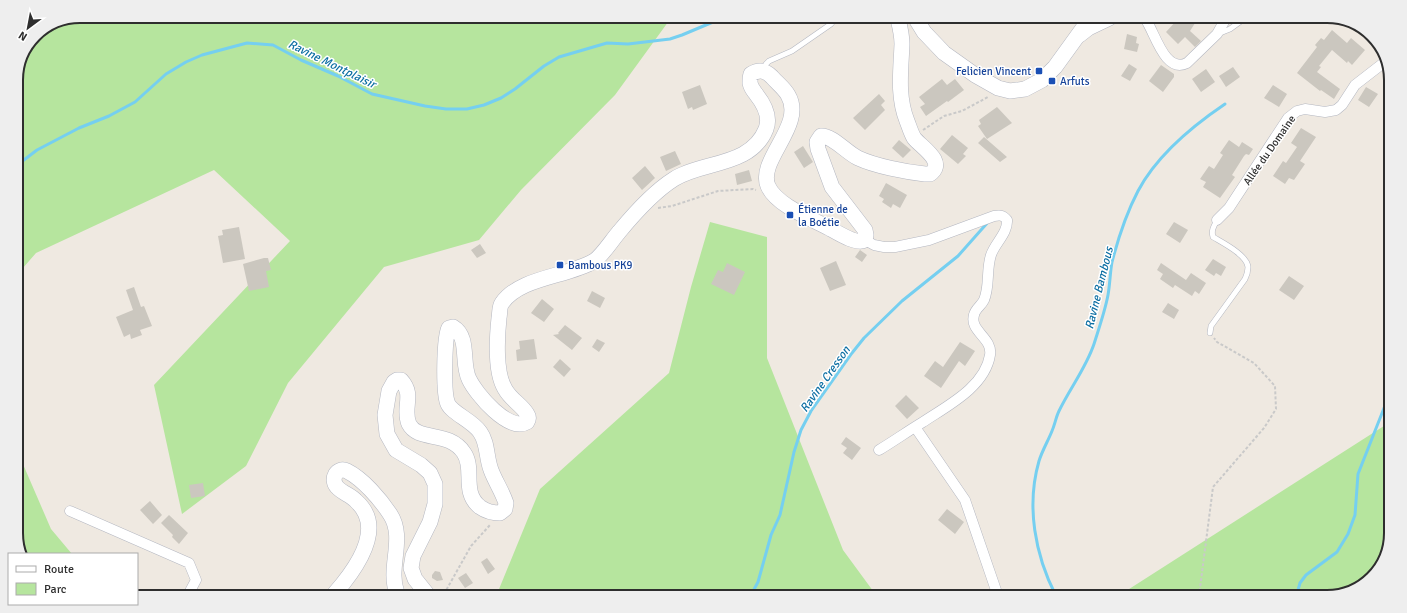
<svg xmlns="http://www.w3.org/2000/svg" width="1407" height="613" font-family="Signika,sans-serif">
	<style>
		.green { fill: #b6e59e }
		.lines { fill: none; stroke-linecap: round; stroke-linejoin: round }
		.stream { stroke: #75cff0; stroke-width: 3 }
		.building { fill: #cbc7bf }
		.service-casing { stroke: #b4b7c1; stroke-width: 6 }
		.minor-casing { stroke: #b4b7c1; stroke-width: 11 }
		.secondary-casing { stroke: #b4b7c1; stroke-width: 16 }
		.path { stroke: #c9c9c9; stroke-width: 2; stroke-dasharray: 3 2; stroke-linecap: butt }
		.service { stroke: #fff; stroke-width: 5 }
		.minor { stroke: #fff; stroke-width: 10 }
		.secondary { stroke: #fff; stroke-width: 15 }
		.transit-dot { fill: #1a4fb4; stroke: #fff; stroke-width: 1.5 }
		.labels { text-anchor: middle; stroke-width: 3; stroke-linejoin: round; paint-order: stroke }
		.transit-label { font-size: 11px; fill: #164399; stroke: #fff; text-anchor: start }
		.street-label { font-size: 11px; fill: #2e2e2e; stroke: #fff }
		.water-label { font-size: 12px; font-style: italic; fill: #0d6fa3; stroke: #fff }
		.rim { fill: none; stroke: #2e2e2e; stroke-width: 2 }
	</style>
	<rect width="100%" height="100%" fill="#efe9e1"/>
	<!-- green -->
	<path class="green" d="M80,16L671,18L615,95L521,190L479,240L384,267L288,383L246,466L182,514L154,385L290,241L214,170L36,253L16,276V76L35,34Z
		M710,222L767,237V358L843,550L876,595L497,594L540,489L669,373L691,287Z
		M1387,424L1386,558L1362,586L1328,597L1129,596L1126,591Z
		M16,448L51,529L72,554H22L16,538Z"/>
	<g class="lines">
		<!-- stream -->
		<path class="stream" d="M16,166L37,150L79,128L109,116L135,102L166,74L186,62L202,55L247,43L273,45L301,60L338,76L372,94L425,106L446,109H467L484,105L501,98L515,89L544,66L559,57L607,43L628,44L670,39L682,35L713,22L724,19
			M751,595L758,582L771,535L780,515L794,452L801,430L811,411L852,353L864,338L902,301L958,256L989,221
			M1056,596C1035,555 1026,506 1039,461C1042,451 1048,441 1052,431C1055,424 1056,417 1059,411C1070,388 1086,368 1094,344C1099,328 1105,311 1108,295C1110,284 1110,273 1112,262C1118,239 1127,212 1138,191C1157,155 1191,127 1225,104
			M1296,597L1300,583L1306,575L1337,552L1348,534L1355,515L1358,474L1388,398"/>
	</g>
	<!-- building -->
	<path class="building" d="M1177,20H1197L1190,31L1201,41L1195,47L1185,37L1178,44L1166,32Z
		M1332,30L1347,43L1351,38L1365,50L1352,65L1348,61L1347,63L1332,50L1319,66L1321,67L1317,72L1340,89L1334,99L1321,90L1320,91L1297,73L1317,47L1315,45L1321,38L1324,40Z
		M1127,34L1137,37L1136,43L1139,44L1137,52L1124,49Z
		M1129,64L1137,69L1130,81L1121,76Z
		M1161,65L1174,74V77L1163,92L1149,81Z
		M1233,67L1240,77L1226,87L1219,76Z
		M1206,69L1215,82L1201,92L1192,79Z
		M942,79L947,85L955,79L964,90L948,102L947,101L926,116L920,107L925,104L919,97Z
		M700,85L707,104L693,110L692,107L688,109L682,92Z
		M1273,85L1287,94L1279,107L1264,98Z
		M1366,87L1378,94L1369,107L1358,100Z
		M879,94L885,101L881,105L885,110L865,130L853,118Z
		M997,107L1012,123L987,139L978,126L981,124L979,120Z
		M1301,128L1316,137L1300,161L1305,164L1294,180L1289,178L1285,184L1273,176L1283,161L1286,163L1297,147L1291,143Z
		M952,135L968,148L963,154L966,156L958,164L940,149Z
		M984,137L1007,157L1000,162L978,143Z
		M899,140L911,150L903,158L892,148Z
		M1229,140L1239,147L1242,142L1253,149L1249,155L1246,154L1244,156L1232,175L1235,177L1220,198L1203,187L1206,182L1200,179L1209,166L1214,169L1223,155L1220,153Z
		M803,146L813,162L804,168L794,152Z
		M675,151L681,164L666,171L660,157Z
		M645,166L655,178L642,190L632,178Z
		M749,170L752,181L737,185L735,174Z
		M886,183L907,195L900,208L893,204L891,208L882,202L884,199L879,196Z
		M1174,222L1188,230L1180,243L1166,234Z
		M239,227L245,259L223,263L218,236L223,235L222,230Z
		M480,244L486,253L477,258L471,250Z
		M860,250L867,255L862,262L855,257Z
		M264,258H268L271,270L266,271L269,287L249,291L243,264Z
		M1213,259L1226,267L1221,276L1216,273L1214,276L1205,270Z
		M836,261L846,285L830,291L820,268Z
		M727,263L745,272L734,295L711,284L718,270L723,272Z
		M1161,263L1186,280L1191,273L1206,283L1199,294L1195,291L1192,296L1175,285L1173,288L1160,279L1163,274L1157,270Z
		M1289,276L1304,286L1294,300L1279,290Z
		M134,287L141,307L144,306L152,326L140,330L142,335L131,339L130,334L124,337L116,317L133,310L126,290Z
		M592,291L605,298L600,308L587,301Z
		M542,299L554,309L544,322L531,313Z
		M1168,303L1179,310L1174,319L1162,312Z
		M565,325L582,338L572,350L553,335L559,334L558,333Z
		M534,339L537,359L517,361L516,350L520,349L519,341Z
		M597,339L605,343L599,352L592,347Z
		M960,342L975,351L965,366L959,361L941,388L924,376L935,361L943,367Z
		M560,359L571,369L564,377L553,367Z
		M906,395L919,408L907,419L895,406Z
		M846,437L861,448L852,460L843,453L847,448L841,444Z
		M203,483L205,496L191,498L189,485Z
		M150,501L162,515L153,524L140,510Z
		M947,509L964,522L955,534L938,520Z
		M169,515L188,533L179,544L172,537L173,535L161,523Z
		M487,558L495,569L488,574L481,562Z
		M435,571L440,572L443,580L437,581L432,578V575Z
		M466,573L473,583L465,588L458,578Z"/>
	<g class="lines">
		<!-- service casing -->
		<g class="service-casing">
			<path id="service" d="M1220,33L1230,29L1241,21
				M764,70L766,64L769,61L792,51L831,24L835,19
				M1210,333L1211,326L1245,279C1247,275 1248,272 1248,267C1247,255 1223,243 1213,237C1211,230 1214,226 1217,220"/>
		</g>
		<!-- minor casing -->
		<g class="minor-casing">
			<path id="minor" d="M1146,20C1155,33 1165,74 1187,63L1217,34L1225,20
				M1081,37L1090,30L1111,20
				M1217,220L1229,208L1288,118L1297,111L1305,109L1325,112L1336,110L1342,105L1355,85L1386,61
				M865,240L874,245L884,247H895L929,240L994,216C1000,215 1003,215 1007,220C1008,233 995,243 991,255C986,270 990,286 984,300C981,306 975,309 974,315C969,331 993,338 990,355C985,387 947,406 923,422C908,431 894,441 879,450
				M915,427L965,500L998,596
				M70,511L189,563L196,580L189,593"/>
		</g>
		<!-- secondary casing -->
		<g class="secondary-casing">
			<path id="secondary" d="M916,19L924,32L944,53L975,75L998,88L1010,91L1025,89L1042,80L1055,67L1089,20
				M335,593C355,570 387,528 356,501C351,495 342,493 337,487C330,479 337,466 347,471C363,479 380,499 390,514C406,538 387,568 397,593
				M427,594L415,579L411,568L413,556L430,522L435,504V484L430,473L421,465L396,450L387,434L385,415L389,391L394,382L397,380H401C415,395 402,408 409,424C418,442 449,430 464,453C475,469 461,492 480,507C487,512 493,513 500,513L505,509L506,503C502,491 495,481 491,470C486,457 488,443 480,432C473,421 452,413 448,404C443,394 444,337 449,328L453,327C470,337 461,363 469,379C476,394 509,433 527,422C529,419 529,417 527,414C522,405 511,400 505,389C495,373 497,337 499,318C500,314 499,307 502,303C520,277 567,277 594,261C602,256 612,240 619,232C633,215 655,191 674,179C702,161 751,167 766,129C771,116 764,104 756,94C753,90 751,88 750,83C750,81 750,77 751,74C759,69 765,70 772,77C777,83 784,88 788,95C806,125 757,160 768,186C776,205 812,219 829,228C838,233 857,245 865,240L866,235L865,230L832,187L818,149L817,142L821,136C832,135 847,153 858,158C875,166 906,172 925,174H930C947,162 921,147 914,138C911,133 909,126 907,121C897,96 901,70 902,44C902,36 900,27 898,19"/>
		</g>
		<!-- path -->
		<path class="path" d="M923,130L944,116L962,111L988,97
			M658,208L672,206L718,191L753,189L756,190
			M444,594L471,546L490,525
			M1199,596L1213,487L1264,428L1276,409L1275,386L1254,363L1217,342L1214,338"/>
		<!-- service -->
		<use href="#service" class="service"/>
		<!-- minor -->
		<use href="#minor" class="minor"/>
		<!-- secondary -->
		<use href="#secondary" class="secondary"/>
	</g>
	<!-- markers -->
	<g class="transit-dot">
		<rect x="1035" y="67" width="8" height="8" rx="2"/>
		<rect x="1048" y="77" width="8" height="8" rx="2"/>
		<rect x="786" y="211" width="8" height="8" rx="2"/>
		<rect x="556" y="261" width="8" height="8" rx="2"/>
	</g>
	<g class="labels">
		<!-- transit labels -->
		<g class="transit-label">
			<text x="1031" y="75" text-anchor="end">Felicien Vincent</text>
			<text x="1060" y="85">Arfuts</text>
			<text x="798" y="213">Étienne de<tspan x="798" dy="13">la Boétie</tspan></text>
			<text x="568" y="269">Bambous PK9</text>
		</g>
		<!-- street labels -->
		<g class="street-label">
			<text transform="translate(1269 150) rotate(-55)" y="4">Allée du Domaine</text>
		</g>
		<!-- water labels -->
		<g class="water-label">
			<text transform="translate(332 64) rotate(26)" y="4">Ravine Montplaisir</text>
			<text transform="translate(1099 288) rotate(-76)" y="4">Ravine Bambous</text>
			<text transform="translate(825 379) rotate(-55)" y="4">Ravine Cresson</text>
		</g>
	</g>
	<!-- crop -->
	<path d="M0 0H1407V613H0ZM80 23H1327A57 57 0 0 1 1384 80V533A57 57 0 0 1 1327 590H80A57 57 0 0 1 23 533V80A57 57 0 0 1 80 23Z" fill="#eee" fill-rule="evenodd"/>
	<path class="rim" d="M80 23H1327A57 57 0 0 1 1384 80V533A57 57 0 0 1 1327 590H80A57 57 0 0 1 23 533V80A57 57 0 0 1 80 23Z"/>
	<!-- legend -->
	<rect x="8" y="553" width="130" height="52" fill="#ffffff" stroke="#ababab"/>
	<rect x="16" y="566" width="20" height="6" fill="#ffffff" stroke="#ababab"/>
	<text x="44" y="573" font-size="12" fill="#2e2e2e">Route</text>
	<rect x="16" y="583" width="20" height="12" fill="#b6e59e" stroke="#ababab"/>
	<text x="44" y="593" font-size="12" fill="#2e2e2e">Parc</text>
	<!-- north arrow -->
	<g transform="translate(28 28) rotate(212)" stroke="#ffffff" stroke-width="3" paint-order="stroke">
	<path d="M0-3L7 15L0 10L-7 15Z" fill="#2e2e2e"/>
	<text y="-6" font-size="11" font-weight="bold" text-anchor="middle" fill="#2e2e2e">N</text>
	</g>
</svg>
